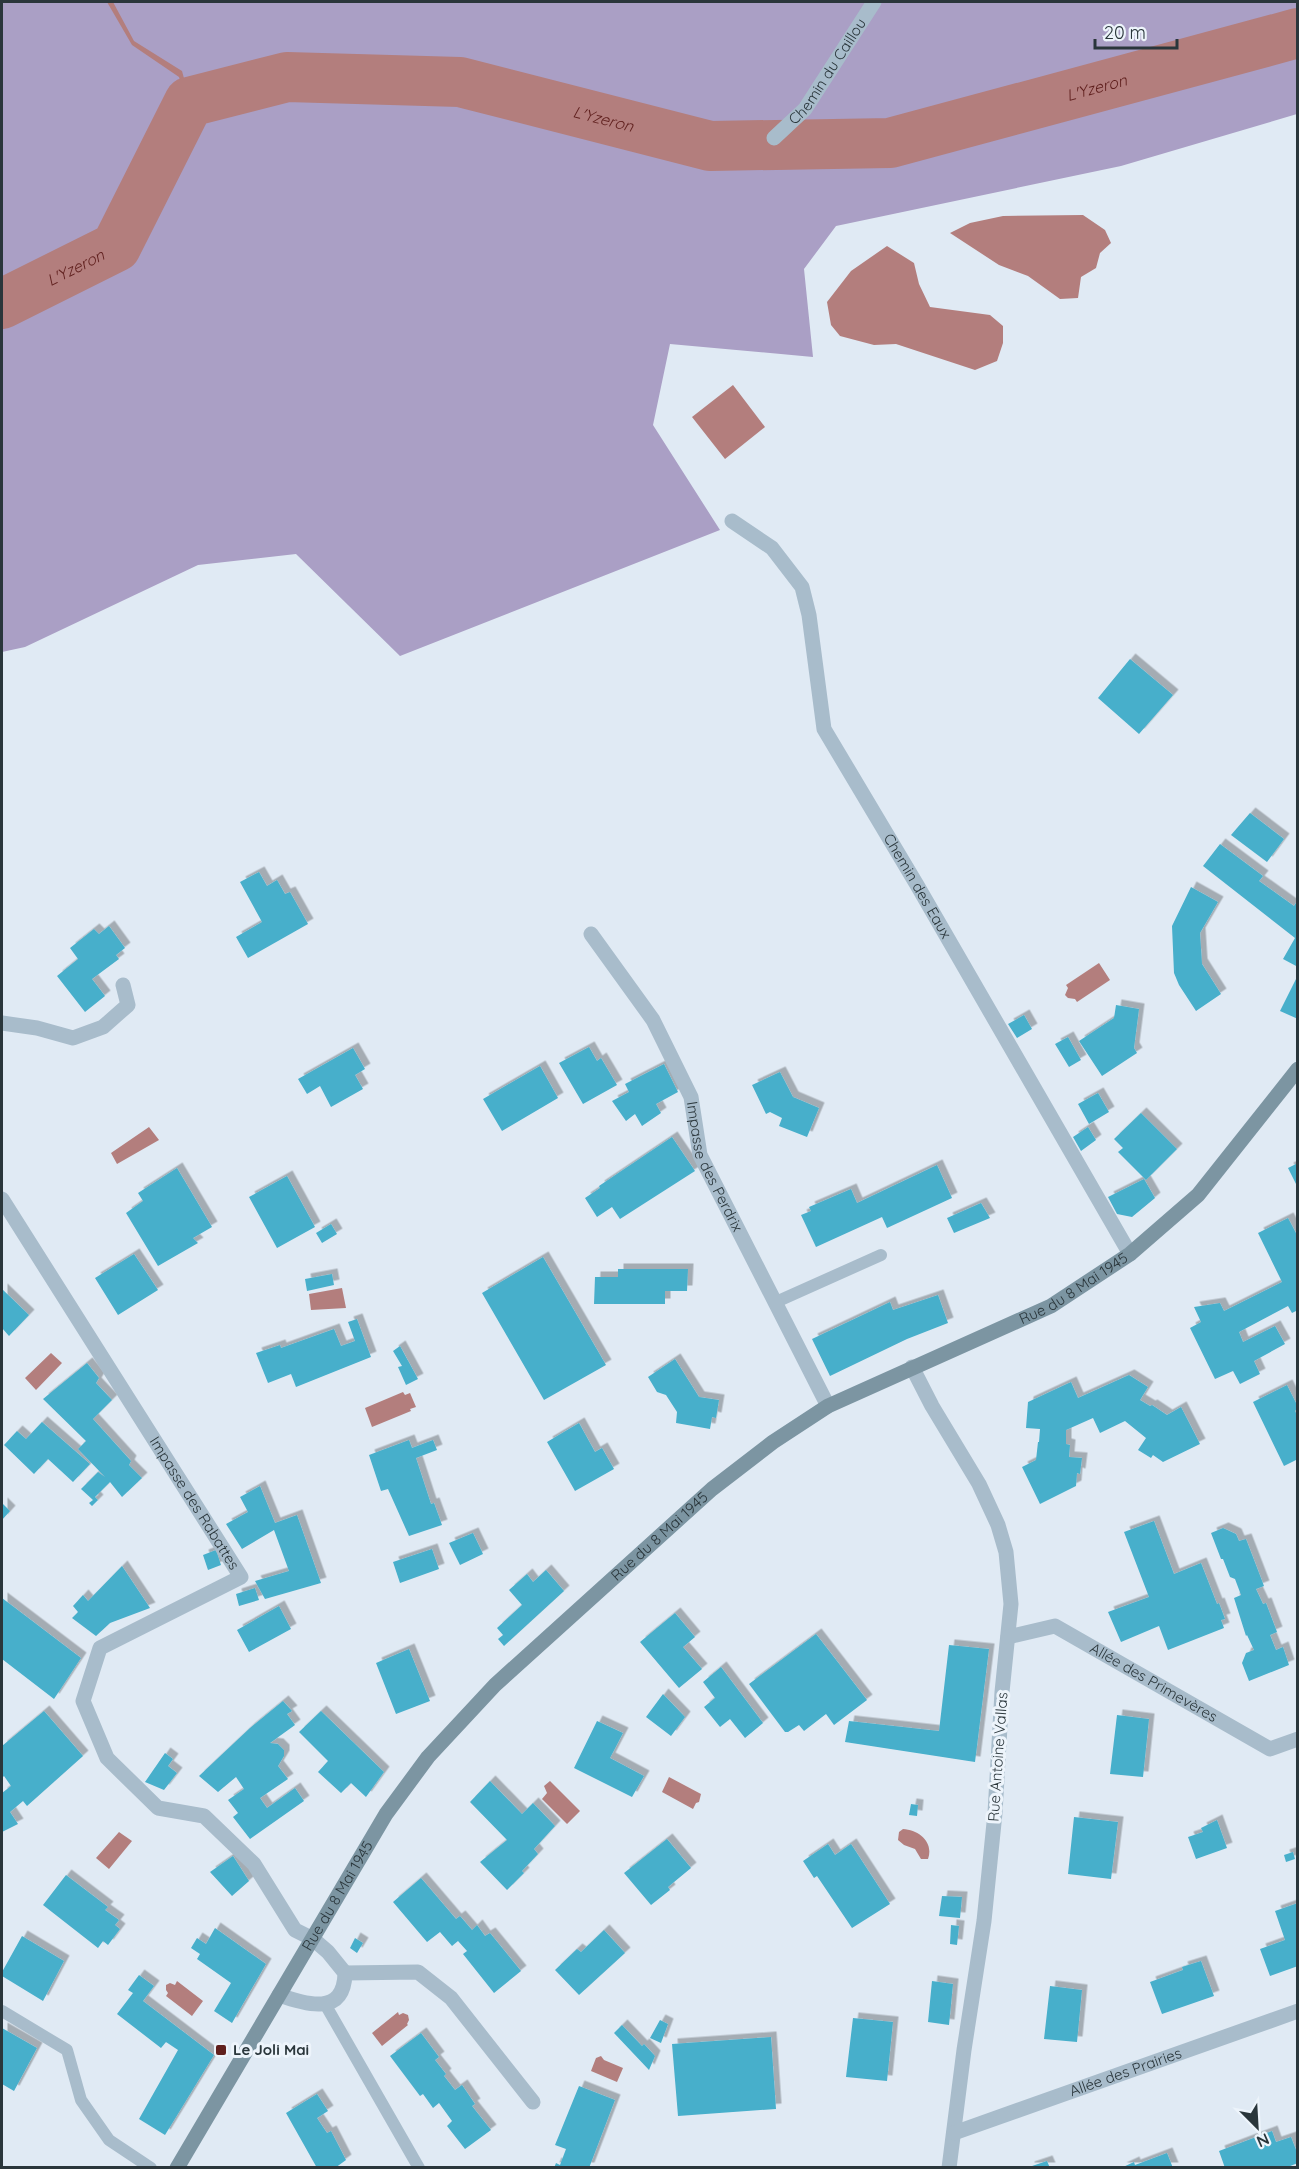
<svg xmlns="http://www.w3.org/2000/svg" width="1299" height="2169" font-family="Quicksand,sans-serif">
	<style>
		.green { fill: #aa9fc5 }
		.water { fill: #b37e7d }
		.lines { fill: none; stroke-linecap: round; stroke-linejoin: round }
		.river { stroke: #b37e7d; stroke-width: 50 }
		.building { fill: #47afcb; filter: url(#shadow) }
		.service { stroke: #a8bccb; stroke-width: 12 }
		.minor { stroke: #a8bccb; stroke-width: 15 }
		.secondary { stroke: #7c95a2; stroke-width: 15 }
		.poi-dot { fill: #5f1f1d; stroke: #edf4fb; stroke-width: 2 }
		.labels { text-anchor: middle; stroke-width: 6; stroke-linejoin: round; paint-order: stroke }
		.street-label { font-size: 15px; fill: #2a363b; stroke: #edf4fb }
		.poi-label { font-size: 15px; font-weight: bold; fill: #2a363b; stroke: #edf4fb; text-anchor: start }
		.water-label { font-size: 16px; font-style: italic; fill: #5f1f1d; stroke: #edf4fb }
	</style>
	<defs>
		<filter id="shadow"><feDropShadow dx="5.5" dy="-5.5" stdDeviation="0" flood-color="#0004"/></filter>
	</defs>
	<rect width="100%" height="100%" fill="#e0eaf4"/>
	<!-- green -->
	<path class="green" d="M2,2H1297V114L1121,166L836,226L804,269L813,357L670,344L653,425L720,530L400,656L296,554L198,565L25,647L2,652Z"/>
	<!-- water -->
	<path class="water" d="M107,2H113L134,41L182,71L191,104L187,103L179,77L132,45Z
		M1083,215L1105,230L1111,243L1100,253L1096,268L1081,277L1078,298L1060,299L1028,276L999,265L950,233L970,223L1003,216Z
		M887,246L914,263L919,284L930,307L990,315L1003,326V343L997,361L975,370L896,344L874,345L840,336L831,325L827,302L851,271Z
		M733,385L765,427L725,459L692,417Z
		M1099,963L1110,980L1077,1002L1075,999L1068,998L1065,995L1068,988L1066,985Z
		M149,1127L159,1140L117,1164L111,1153Z
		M342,1288L346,1308L311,1310L309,1294Z
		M51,1353L62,1363L36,1390L25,1378Z
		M403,1392L405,1395L410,1393L416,1407L410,1409L411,1411L372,1427L365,1408Z
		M669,1777L701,1794L699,1802L696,1803L693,1809L662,1792Z
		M550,1781L580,1811L567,1824L542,1799L547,1793L544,1786Z
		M903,1829C919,1830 934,1842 928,1859H921L915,1849L904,1845L898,1840L899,1832Z
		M119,1832L132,1841L109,1869L96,1858Z
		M177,1981L203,2001L192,2016L166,1996L168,1993L166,1990V1985L170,1983L175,1985Z
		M398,2012L399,2015L403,2013L408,2015L409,2020L407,2024L408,2025L382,2046L372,2033Z
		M601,2056L604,2060L623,2068L617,2082L591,2071L596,2058Z"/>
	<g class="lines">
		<!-- river -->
		<path class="river" id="s1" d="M2,304L116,247L189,102L287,77L460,82L710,146L890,143L1298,33"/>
	</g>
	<!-- building -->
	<path class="building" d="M1130,659L1173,695L1139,734L1098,698Z
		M1250,813L1284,839L1267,862L1231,835Z
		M1220,844L1263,876L1259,881L1294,906L1298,900V967L1283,959L1295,938L1203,866Z
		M259,872L267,886L277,880L285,894L290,892L308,924L248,958L236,937L262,922L240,882Z
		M1191,887L1218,902L1200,933L1202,964L1221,994L1196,1011L1179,985L1174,973L1172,926Z
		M109,926L125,948L116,955L119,959L92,979L105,996L85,1012L57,976L78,959L70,948L94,929L99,934Z
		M1298,975V1019L1280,1011Z
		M1116,1005L1139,1009L1134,1048L1137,1053L1102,1076L1079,1041L1114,1018Z
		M1024,1015L1032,1029L1017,1038L1008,1024Z
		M1068,1037L1081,1060L1069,1067L1055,1044Z
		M589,1047L597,1061L601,1058L617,1085L583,1104L559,1063Z
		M353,1048L365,1069L355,1075L363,1089L331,1107L320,1086L307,1094L298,1079Z
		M664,1064L678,1092L656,1104L661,1113L642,1126L635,1114L626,1121L612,1101L629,1092L625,1084Z
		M540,1066L558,1098L502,1131L483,1099Z
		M780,1072L793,1097L819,1108L807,1137L779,1126L782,1118L770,1112L766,1114L752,1085Z
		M1098,1093L1109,1112L1089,1124L1078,1104Z
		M1141,1113L1177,1149L1146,1180L1118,1152L1123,1148L1114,1139Z
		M1088,1127L1096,1140L1081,1151L1073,1137Z
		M672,1137L695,1171L620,1219L612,1207L597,1217L585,1198L600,1188L599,1186Z
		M1298,1163V1188L1288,1168Z
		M937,1165L952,1198L887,1228L882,1217L816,1247L801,1215L811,1211L809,1207L851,1189L857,1203Z
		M177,1168L212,1227L193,1238L198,1243L158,1266L126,1213L143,1201L138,1193Z
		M287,1176L315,1227L277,1248L249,1197Z
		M1144,1179L1155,1198L1132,1217L1117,1214L1108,1197Z
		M981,1203L990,1218L954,1233L947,1218Z
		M1288,1218L1298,1237V1310L1292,1313L1288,1306L1239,1332L1243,1342L1275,1326L1285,1344L1254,1361L1260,1374L1240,1384L1233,1371L1215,1379L1190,1328L1201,1322L1194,1307L1220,1303L1224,1311L1282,1282L1258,1233Z
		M331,1224L337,1234L322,1243L316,1233Z
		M134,1254L158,1290L118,1315L95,1278Z
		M543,1257L606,1365L544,1400L482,1293Z
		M618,1269H688L687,1291H665V1304H594L595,1277H618Z
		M332,1274L334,1285L307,1291L305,1279Z
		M2,1289L29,1315L9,1336L2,1328Z
		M938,1295L948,1323L907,1339L830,1376L812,1339L890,1302L893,1310Z
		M357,1319L371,1357L296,1387L291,1374L268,1383L256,1353L280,1345L281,1348L334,1329L341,1346L355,1341L348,1322Z
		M400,1346L418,1379L406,1385L398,1367L402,1366L393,1351Z
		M675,1359L699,1397L719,1400L716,1418L712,1417L710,1429L676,1423L677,1412L666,1395L657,1392L648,1377Z
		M87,1363L99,1378L96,1383L112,1400L93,1419L131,1461L129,1465L142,1478L122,1497L110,1482L95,1497L98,1500L92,1506L89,1503L93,1500L81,1489L98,1472L105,1477L78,1449L86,1441L43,1399Z
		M1129,1375L1148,1387L1140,1400L1150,1406L1152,1405L1167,1415L1181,1407L1200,1444L1163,1462L1153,1455L1151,1458L1138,1450L1146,1438L1125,1421L1100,1433L1093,1418L1066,1430V1444L1070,1445L1069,1457L1082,1458L1080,1474L1077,1473L1076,1486L1040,1504L1022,1467L1036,1460L1038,1442H1039L1040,1429L1026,1428L1028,1402L1071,1382L1078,1398Z
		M1287,1385L1298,1407L1295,1411L1298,1417V1459L1284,1466L1253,1402Z
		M42,1422L90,1464L73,1482L48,1459L34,1474L4,1445L17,1431L26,1439Z
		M579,1423L595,1452L602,1448L614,1469L575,1491L547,1442Z
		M409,1440L412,1448L433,1440L437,1450L416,1458L431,1504L434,1503L442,1525L409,1536L388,1489L381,1491L369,1455Z
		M260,1486L275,1523L297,1515L321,1583L265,1599L255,1581L289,1571L274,1530L242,1549L226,1524L248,1512L240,1497Z
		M2,1503L10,1511L2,1520Z
		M1154,1521L1174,1574L1201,1563L1217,1604L1219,1603L1225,1619L1221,1620L1224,1628L1168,1650L1159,1626L1121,1642L1108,1612L1149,1597L1124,1532Z
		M1223,1528L1236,1534L1239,1541L1246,1539L1264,1586L1256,1589L1263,1604L1266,1603L1277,1632L1270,1635L1276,1650L1283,1647L1289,1665L1249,1681L1242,1663L1246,1653L1254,1650L1247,1635L1246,1636L1234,1598L1241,1595L1235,1579L1230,1577L1223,1559H1221L1211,1533Z
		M473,1533L483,1554L460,1565L449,1543Z
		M432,1549L439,1569L400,1583L393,1562Z
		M216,1550L221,1565L208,1570L203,1555Z
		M122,1566L150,1608L110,1623L96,1636L72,1618L78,1612L73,1606L83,1595L88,1601Z
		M546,1570L564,1591L504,1646L498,1639L503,1635L497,1628L522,1605L509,1590L527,1574L533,1582Z
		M255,1588L259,1600L239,1606L236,1594Z
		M2,1598L81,1658L54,1699L2,1659Z
		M279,1606L291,1629L249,1652L237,1630Z
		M675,1613L695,1637L683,1647L702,1669L679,1688L640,1642Z
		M816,1634L867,1700L834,1725L826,1714L804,1731L799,1725L788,1732H785L749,1684Z
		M949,1645L989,1649L975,1762L845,1742L849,1721L939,1731Z
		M409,1649L430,1701L396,1714L376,1663Z
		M721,1667L763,1723L745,1738L730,1719L720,1727L704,1707L715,1698L703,1682Z
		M663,1694L685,1717L671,1736L646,1717Z
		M283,1701L292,1711L287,1714L295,1725L270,1743L278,1744L284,1750V1756L278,1766L288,1779L260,1798L267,1808L295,1788L304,1801L250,1839L233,1817L238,1813L228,1800L244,1789L236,1777L218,1792L199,1776L250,1728Z
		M44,1711L83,1756L27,1806L23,1801L10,1812L18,1824L2,1832V1793L11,1786L4,1776L2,1778V1746Z
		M321,1711L384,1772L366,1797L351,1783L341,1793L318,1772L328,1761L299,1732Z
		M1117,1715L1149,1719L1143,1777L1110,1774Z
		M597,1721L623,1733L610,1758L644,1776L632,1797L574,1768Z
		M165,1753L173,1759L168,1766L177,1773L164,1790L145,1782Z
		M490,1781L522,1814L533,1803L555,1826L534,1849L538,1854L522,1871L524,1873L507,1890L480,1862L507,1840L470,1802Z
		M911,1804L918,1805L917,1816L909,1815Z
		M1074,1817L1118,1822L1111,1879L1068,1874Z
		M1217,1820L1227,1848L1196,1859L1188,1837L1203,1832L1201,1828Z
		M667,1839L691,1868L668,1887L670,1890L651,1905L624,1873Z
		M828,1844L835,1855L851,1844L890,1904L852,1928L817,1876L814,1878L803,1861Z
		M1293,1852L1295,1859L1286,1862L1284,1855Z
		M233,1856L249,1881L232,1896L210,1872Z
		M66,1875L108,1907L105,1910L119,1920L115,1925L120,1929L108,1945L103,1941L98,1948L43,1905Z
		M421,1878L456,1919L460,1916L472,1930L477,1925L485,1936L490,1933L521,1971L494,1993L463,1954L467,1951L458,1941L452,1946L440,1932L427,1942L393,1902Z
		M942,1896L962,1897L960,1918L939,1916Z
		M1298,1903V1966L1270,1976L1260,1949L1285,1940L1275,1911Z
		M951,1925L959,1926L957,1945L950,1944Z
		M215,1928L266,1964L232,2023L214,2011L231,1983L197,1959L200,1954L191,1948L197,1938L206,1944Z
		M604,1930L625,1953L579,1995L555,1970L577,1949L581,1952Z
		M22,1936L64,1961L43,2001L2,1976V1972Z
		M355,1938L363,1943L357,1953L350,1948Z
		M1201,1961L1214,1996L1162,2014L1150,1982L1183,1970L1182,1967Z
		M139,1975L154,1986L143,2001L214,2055L165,2135L139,2119L178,2050L166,2042L161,2048L117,2014L133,1993L128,1990Z
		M932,1981L953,1984L949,2025L928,2022Z
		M1050,1986L1082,1990L1077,2042L1044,2039Z
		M853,2018L893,2022L887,2081L846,2077Z
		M660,2020L668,2024L661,2043L650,2038Z
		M622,2025L642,2046L644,2044L655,2056L649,2070L614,2033Z
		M2,2028L37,2048L14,2091L2,2084Z
		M421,2033L439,2057L435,2060L446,2074L444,2076L455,2090L462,2085L475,2104L472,2106L491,2130L465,2149L447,2126L452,2121L439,2103L433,2108L423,2094L420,2096L390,2056Z
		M771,2037L776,2109L678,2116L672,2044Z
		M579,2086L615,2100L589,2168H554L556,2163L560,2165L566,2149L555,2145Z
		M317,2094L328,2111L317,2118L327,2133L331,2131L346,2160L335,2168H317L286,2113Z
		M1272,2131L1276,2142L1291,2137L1298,2155V2163L1285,2168H1225L1219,2151Z
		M1167,2153L1173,2168H1121L1134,2162L1135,2165Z
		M1047,2161L1050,2168H1029V2167Z"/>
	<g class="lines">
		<!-- service -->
		<path class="service" d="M776,1302L881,1255
			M325,2004L419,2168
			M2,2011L67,2050L81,2100L109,2140L151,2168"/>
		<!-- minor -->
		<g class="minor">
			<path id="s2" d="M774,138L805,109L874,2"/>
			<path id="s3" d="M732,521L772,548L802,587L809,615L824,729L917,885L1130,1254"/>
			<path id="s4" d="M591,934L653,1020L691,1097L700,1155L828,1406"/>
			<path d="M2,1023L37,1028L73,1038L103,1027L128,1005L123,985"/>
			<path id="s5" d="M2,1199L241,1577L100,1648L83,1701L107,1758L158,1808L204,1816L254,1864L295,1930L313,1939L328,1952L345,1973C344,2016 307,2005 279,1995"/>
			<path d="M912,1367L932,1406L979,1484L998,1525L1006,1552L1011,1604L1002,1692L995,1813L984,1921L964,2050L949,2168"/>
			<path id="s6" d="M1008,1637L1055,1626L1270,1749L1298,1739"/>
			<path d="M345,1973L418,1972L451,1998L533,2102"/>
			<path id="s7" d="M954,2133L1298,2011"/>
		</g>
		<!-- secondary -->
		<path class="secondary" id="s8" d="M177,2168L386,1814L428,1757L495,1685L712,1489L773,1442L828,1406L1051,1306L1130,1254L1198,1195L1298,1069"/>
	</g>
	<!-- markers -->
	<rect class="poi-dot" x="215" y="2044" width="12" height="12" rx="3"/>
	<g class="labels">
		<!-- street labels -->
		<g class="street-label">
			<text dy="5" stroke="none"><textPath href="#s2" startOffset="86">Chemin du Caillou</textPath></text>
			<text dy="5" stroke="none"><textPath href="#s3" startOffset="424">Chemin des Eaux</textPath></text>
			<text dy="5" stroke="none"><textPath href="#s4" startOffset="266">Impasse des Perdrix</textPath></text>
			<text dy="5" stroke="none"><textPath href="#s8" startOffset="1288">Rue du 8 Mai 1945</textPath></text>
			<text dy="5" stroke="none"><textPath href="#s5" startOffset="360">Impasse des Rabattes</textPath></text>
			<text dy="5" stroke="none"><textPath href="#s8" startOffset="802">Rue du 8 Mai 1945</textPath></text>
			<text dy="5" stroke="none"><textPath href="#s6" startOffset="162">Allée des Primevères</textPath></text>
			<text transform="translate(998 1757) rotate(-86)" y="5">Rue Antoine Vallas</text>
			<text dy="5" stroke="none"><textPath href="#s8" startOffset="316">Rue du 8 Mai 1945</textPath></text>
			<text dy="5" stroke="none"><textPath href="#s7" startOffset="182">Allée des Prairies</textPath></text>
		</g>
		<!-- poi labels -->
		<g class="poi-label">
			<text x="233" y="2055">Le Joli Mai</text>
		</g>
		<!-- water labels -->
		<g class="water-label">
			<text dy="6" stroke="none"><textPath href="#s1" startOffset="1216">L'Yzeron</textPath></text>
			<text dy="6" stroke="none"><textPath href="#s1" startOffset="712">L'Yzeron</textPath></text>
			<text dy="6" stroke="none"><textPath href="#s1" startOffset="82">L'Yzeron</textPath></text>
		</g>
	</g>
	<!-- border -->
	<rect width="1299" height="2169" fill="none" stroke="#2a363b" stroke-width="6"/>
	<!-- north arrow -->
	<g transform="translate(1257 2127) rotate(156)" stroke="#edf4fb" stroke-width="4.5" paint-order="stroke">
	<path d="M0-4.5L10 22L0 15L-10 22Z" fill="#2a363b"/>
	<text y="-9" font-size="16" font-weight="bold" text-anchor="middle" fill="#2a363b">N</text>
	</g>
	<!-- scale -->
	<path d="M1095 39v9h82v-9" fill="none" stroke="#2a363b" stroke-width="3"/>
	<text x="1104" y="39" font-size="18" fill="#2a363b" stroke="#edf4fb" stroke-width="4.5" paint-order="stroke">20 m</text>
</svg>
